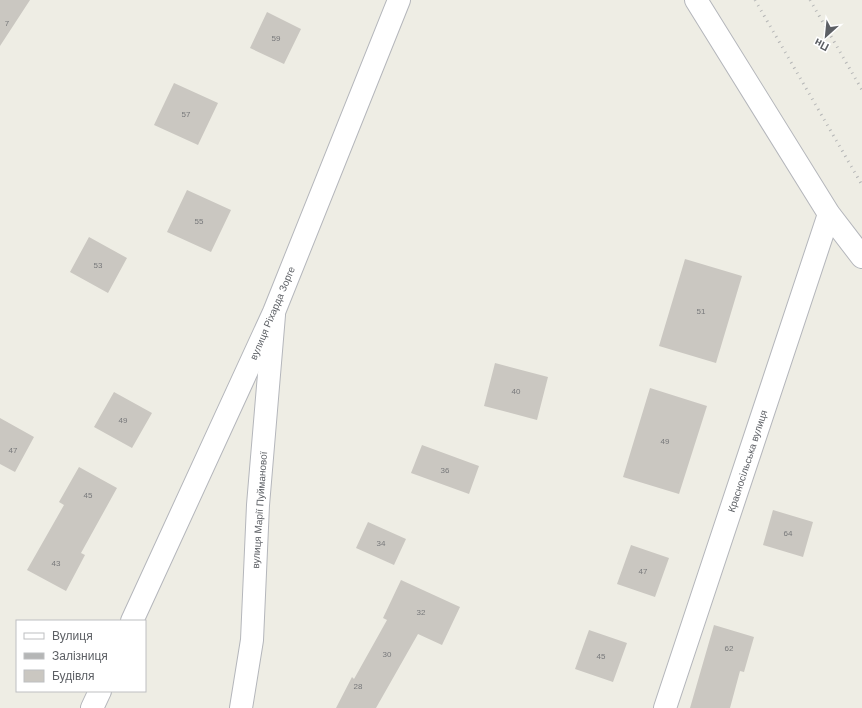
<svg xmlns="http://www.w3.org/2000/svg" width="862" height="708" font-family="Arial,sans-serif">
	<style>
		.building { fill: #cac7c1 }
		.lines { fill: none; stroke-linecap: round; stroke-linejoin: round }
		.minor-casing { stroke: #b4b6bb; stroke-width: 24 }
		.tertiary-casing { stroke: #b4b6bb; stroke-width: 24 }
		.minor { stroke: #fff; stroke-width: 22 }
		.tertiary { stroke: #fff; stroke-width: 22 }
		.rail { stroke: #b5b6b6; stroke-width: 3; stroke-dasharray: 1 5; stroke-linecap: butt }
		.labels { text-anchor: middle; stroke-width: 4; stroke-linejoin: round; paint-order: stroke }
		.number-label { font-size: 8px; fill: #78797b }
		.street-label { font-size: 10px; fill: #5c5f64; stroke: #fff }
	</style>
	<rect width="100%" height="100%" fill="#eeede4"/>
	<!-- building -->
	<path class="building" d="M0,0H30L0,46Z
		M267,12L301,29L284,64L250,48Z
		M174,83L218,103L198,145L154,125Z
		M187,190L231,210L211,252L167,232Z
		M89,237L127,258L108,293L70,272Z
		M685,259L742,276L716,363L659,346Z
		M495,363L548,377L537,420L484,406Z
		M650,388L707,406L679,494L623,477Z
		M114,392L152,413L132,448L94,427Z
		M0,418L34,437L15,472L0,464Z
		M422,445L479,466L469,494L411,473Z
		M79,467L117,488L81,553L85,555L66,591L27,570L64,505L59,502Z
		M773,510L813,522L803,557L763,545Z
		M368,522L406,539L394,565L356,548Z
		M631,545L669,558L655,597L617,584Z
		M401,580L460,607L442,645L418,634L376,708H336L352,677L354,679L387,620L383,618Z
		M714,625L754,637L744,672L740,671L730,708H690Z
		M589,630L627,643L613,682L575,669Z"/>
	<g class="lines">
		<!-- minor casing -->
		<g class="minor-casing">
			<path id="minor" d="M696,0L829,214L862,257
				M241,708L252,640L258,505L274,315
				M665,708L829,214"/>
		</g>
		<!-- tertiary casing -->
		<g class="tertiary-casing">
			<path id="tertiary" d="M132,621L274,312L399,0
				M92,708L100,691"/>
		</g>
		<!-- minor -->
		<use href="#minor" class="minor"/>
		<!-- tertiary -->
		<use href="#tertiary" class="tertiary"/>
		<!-- rail -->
		<path class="rail" d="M755,0L862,185
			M810,0L862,90"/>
	</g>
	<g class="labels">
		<!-- number labels -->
		<g class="number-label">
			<text x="7" y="26">7</text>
			<text x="276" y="41">59</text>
			<text x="186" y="117">57</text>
			<text x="199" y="224">55</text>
			<text x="98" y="268">53</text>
			<text x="701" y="314">51</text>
			<text x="516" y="394">40</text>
			<text x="123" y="423">49</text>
			<text x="665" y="444">49</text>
			<text x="13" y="453">47</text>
			<text x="445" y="473">36</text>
			<text x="88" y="498">45</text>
			<text x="788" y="536">64</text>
			<text x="381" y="546">34</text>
			<text x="56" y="566">43</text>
			<text x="643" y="574">47</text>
			<text x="421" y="615">32</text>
			<text x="729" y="651">62</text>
			<text x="387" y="657">30</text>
			<text x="601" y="659">45</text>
			<text x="358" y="689">28</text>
		</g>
		<!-- street labels -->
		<g class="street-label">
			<text transform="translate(272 313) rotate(-67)" y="4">вулиця Ріхарда Зорге</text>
			<text transform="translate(747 461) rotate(-72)" y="4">Красносільська вулиця</text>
			<text transform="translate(259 510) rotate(-86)" y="4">вулиця Марії Пуйманової</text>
		</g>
	</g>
	<!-- legend -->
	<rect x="16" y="620" width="130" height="72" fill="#ffffff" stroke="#bebfc1"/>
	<rect x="24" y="633" width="20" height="6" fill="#ffffff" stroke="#bebfc1"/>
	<text x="52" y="640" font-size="12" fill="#5c5f64">Вулиця</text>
	<rect x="24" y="653" width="20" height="6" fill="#b5b6b6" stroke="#bebfc1"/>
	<text x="52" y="660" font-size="12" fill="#5c5f64">Залізниця</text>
	<rect x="24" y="670" width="20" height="12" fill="#cac7c1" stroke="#bebfc1"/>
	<text x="52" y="680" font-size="12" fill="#5c5f64">Будівля</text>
	<!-- north arrow -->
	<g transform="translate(826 36) rotate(207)" stroke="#ffffff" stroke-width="3" paint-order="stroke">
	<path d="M0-3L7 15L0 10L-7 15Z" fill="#5c5f64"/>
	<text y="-6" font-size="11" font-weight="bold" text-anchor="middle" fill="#5c5f64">Пн</text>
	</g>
</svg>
